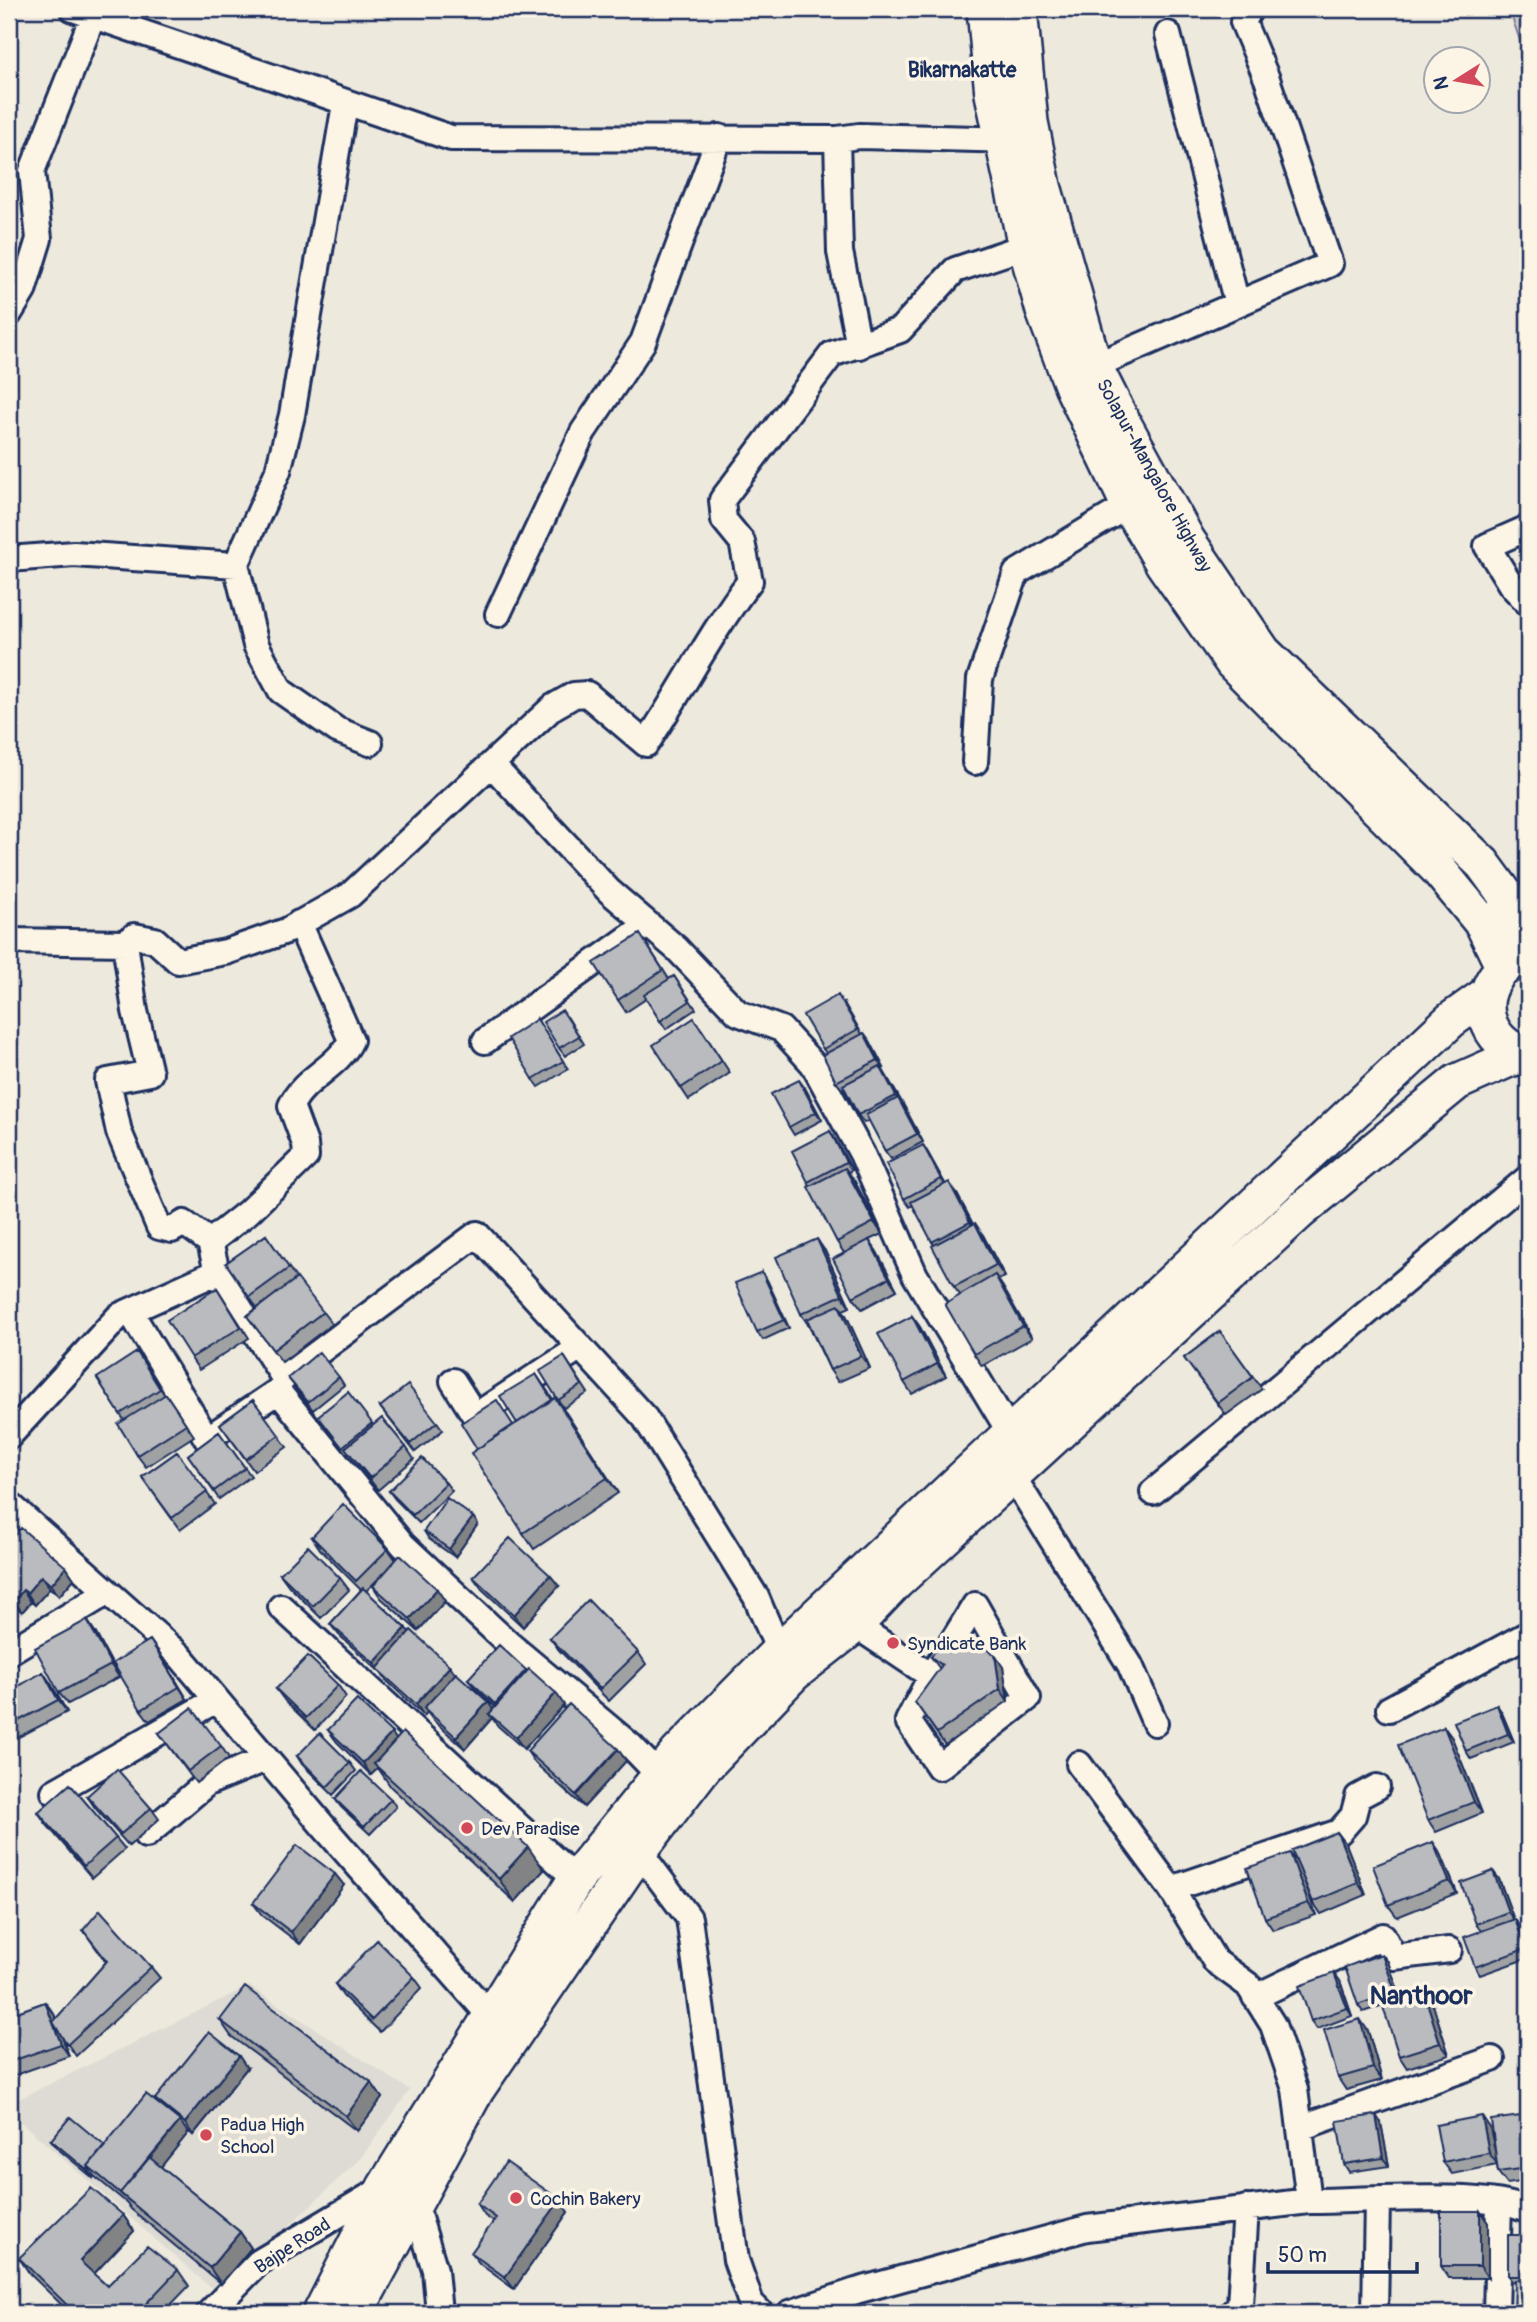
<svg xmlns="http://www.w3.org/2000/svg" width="1537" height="2322" font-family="Pangolin,sans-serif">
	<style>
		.built { fill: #dedbd4 }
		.forest { fill: url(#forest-crowns); stroke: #757e94; stroke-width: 2 }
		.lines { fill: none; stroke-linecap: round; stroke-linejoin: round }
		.minor-casing { stroke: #1b2f5e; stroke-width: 30 }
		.highway-casing { stroke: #1b2f5e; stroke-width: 40 }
		.minor { stroke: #fcf5e5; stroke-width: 24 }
		.highway { stroke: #fcf5e5; stroke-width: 35 }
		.wall { fill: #a0a1a3; stroke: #1b2f5e; stroke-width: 2 }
		.shaded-wall { fill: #828385; stroke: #1b2f5e; stroke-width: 2 }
		.building { fill: #babbbe; stroke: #1b2f5e; stroke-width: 2 }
		.poi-dot { fill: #d1495b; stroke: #fcf5e5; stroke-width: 2.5 }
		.labels { text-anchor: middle; stroke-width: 7; stroke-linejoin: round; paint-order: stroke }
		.street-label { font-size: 19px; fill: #1b2f5e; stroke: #fcf5e5 }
		.poi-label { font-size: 19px; fill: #1b2f5e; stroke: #fcf5e5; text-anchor: start }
		.neighbourhood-label { font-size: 21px; font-weight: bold; fill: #1b2f5e; stroke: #fcf5e5 }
		.district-label { font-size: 26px; font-weight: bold; fill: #1b2f5e; stroke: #fcf5e5 }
	</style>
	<defs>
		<pattern id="forest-crowns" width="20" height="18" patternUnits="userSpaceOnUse" patternTransform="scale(1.75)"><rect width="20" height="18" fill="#cfcdca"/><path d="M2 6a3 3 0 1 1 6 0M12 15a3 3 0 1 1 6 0" fill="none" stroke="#b1b0b0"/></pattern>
	</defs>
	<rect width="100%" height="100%" fill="#eee9dd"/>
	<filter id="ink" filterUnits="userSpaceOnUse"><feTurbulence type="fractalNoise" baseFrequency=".0143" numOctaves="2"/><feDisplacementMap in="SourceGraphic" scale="14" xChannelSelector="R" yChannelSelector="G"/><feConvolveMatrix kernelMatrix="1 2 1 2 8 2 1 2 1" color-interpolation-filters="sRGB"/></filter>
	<g filter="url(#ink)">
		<!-- built -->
		<path class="built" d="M249,1986L410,2090L360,2159L217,2293L9,2112V2104Z"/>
		<!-- forest -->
		<path class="forest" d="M1506,9H1528V63L1510,12Z"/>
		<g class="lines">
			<!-- minor casing -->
			<g class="minor-casing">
				<path id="minor" d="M73,9L451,138L837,139L859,136L1016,140
					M1168,34L1237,304L1330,264L1267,79L1243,22L1250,9
					M345,104L292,415L278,471L236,565L256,645L281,691L337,730L370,743
					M837,139L840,252L859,346
					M9,314L23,291L39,239L32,171L93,16
					M1094,366L1237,304
					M1528,528L1487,546L1511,585L1528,603
					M9,559L74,554L236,565
					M498,614L583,432L643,342L719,137
					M975,762L980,679L1016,573L1129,505
					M492,765L609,891L677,949L738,1013L781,1029L813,1064L862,1154L915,1275L1012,1436
					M9,941L125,943
					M485,1041L648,924
					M210,1242L248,1212L306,1156L305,1144L291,1106C303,1078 338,1068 351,1040L299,923
					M130,1311L207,1439L278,1391L403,1545L509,1644L631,1746L659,1775
					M453,1381L475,1416L570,1354
					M9,1436L119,1316L217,1272
					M1012,1475L1130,1665L1155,1723
					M1153,1492L1528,1178
					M9,1504L179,1655L323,1826L491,2017
					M975,1605L1028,1698L939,1767L908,1721L931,1676Z
					M281,1607L576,1879
					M855,1625L931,1676
					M779,1651L756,1597L645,1418L477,1234L284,1378L217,1272L210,1242L184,1223L172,1230L159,1227L119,1132L108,1081L150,1073L135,1011L125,943L134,936L155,940L178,961L226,952L286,931L350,895L553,707L574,695L587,694L646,744C682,690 711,632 750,581L742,542L724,520L722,500L832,354L900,330L955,270L1026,246
					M9,1652L108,1592
					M1389,1709L1528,1634
					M1079,1764L1171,1889L1215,1961L1248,1985L1273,2025L1295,2089L1309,2201C1357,2201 1492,2190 1528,2211
					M54,1792L216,1700
					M146,1835L207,1783L266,1759
					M639,1851L689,1918L736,2260L751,2303L761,2313
					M1171,1889L1339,1832L1353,1816L1358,1797L1377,1787
					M1255,1997L1383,1936L1394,1957L1449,1950
					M1300,2128L1492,2059
					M209,2313L259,2262L385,2187L414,2202L435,2270L439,2313
					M790,2313L856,2291L1087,2228L1309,2201
					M1232,2313L1240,2305L1246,2208
					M1375,2313L1377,2201
					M1496,2313L1499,2203"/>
			</g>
			<!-- highway casing -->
			<g class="highway-casing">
				<path id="highway" d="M985,9L993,94L1026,246L1044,311L1074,390L1129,505L1163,563L1233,663L1438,869L1483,924L1504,968
					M1019,9L1030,122L1043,186L1094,366L1119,416L1187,540L1263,652L1483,864L1505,894L1519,960
					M1495,978C1474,1010 1492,1047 1528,1055
					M321,2313L385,2187L576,1879L678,1753L779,1651L1368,1098L1451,1020L1486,995
					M355,2313L476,2090L639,1851L703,1768L794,1673L855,1625L897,1581L1299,1212L1457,1082L1509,1059L1526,1055"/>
			</g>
			<!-- minor -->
			<use href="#minor" class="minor"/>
			<!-- highway -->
			<use href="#highway" class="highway"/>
		</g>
		<!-- wall -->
		<path class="wall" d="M648,946L669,979L674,976L696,1009L666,1029L646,999L626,1012L618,1000Z
			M844,1003L862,1034L864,1033L870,1041L884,1068H882L904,1106L923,1142L891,1159L885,1151L869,1120L864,1123L858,1115L844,1088L842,1089L836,1082L826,1053L823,1049Z
			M568,1018L584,1044L565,1056L559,1048Z
			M537,1019L568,1069L539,1087L533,1079Z
			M702,1030L730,1073L689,1100L681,1088Z
			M805,1088L822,1120L794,1135L789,1127Z
			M830,1131L835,1139L852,1170L848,1172L854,1180L882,1234L869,1240L877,1252L897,1290L862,1309L853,1297L844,1253L837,1242L808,1182Z
			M923,1145L928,1153L945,1184L957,1194L973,1224L983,1235L1005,1277L998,1280L1032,1338L982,1366L974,1354L960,1295L954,1287L934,1245L913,1205L910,1207L904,1199Z
			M266,1235L296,1278L332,1324L282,1362L247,1316L257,1308L226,1263Z
			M825,1251L850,1307L843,1310L847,1317L870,1368L838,1382L830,1370L809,1326L801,1314Z
			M762,1272L767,1280L789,1328L763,1340L757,1332Z
			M217,1288L249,1338L199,1370L191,1358Z
			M912,1316L920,1327L946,1376L912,1394L904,1382Z
			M1220,1331L1262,1389L1226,1415L1184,1358Z
			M564,1356L588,1393L564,1408L558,1400Z
			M145,1364L164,1394H166L194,1436L146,1467L137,1455L124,1420L97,1378Z
			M536,1374L553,1399L566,1413L618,1493L534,1549L523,1533L517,1423Z
			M339,1377L344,1385L313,1410L288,1378Z
			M348,1392L373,1425L406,1447L414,1459L378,1490L349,1453L347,1455L323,1424Z
			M253,1400L287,1447L254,1471L220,1424Z
			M380,1407L437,1422L443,1430L415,1452Z
			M219,1432L251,1476L219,1499L188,1455Z
			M177,1452L215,1504L180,1530L142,1477Z
			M446,1483L452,1491L419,1523L395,1499L389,1491Z
			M473,1517L478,1524L455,1557L429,1539L424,1531Z
			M312,1537L388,1549L396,1560L445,1601L418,1631L381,1598L373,1586L383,1574L366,1591L406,1628L409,1632L450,1666L455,1673L488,1702L493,1710L495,1707L474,1687L468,1679L527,1671L564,1705L524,1749L498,1726L492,1718L465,1749L433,1720L427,1712L424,1716L386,1680L381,1673L339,1635L330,1624L361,1590L320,1549Z
			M9,1543L66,1567L74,1579L59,1596L50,1588L35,1605L31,1602L22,1612L9,1601Z
			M280,1574L340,1578L349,1590L321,1618L289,1586Z
			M473,1577L559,1586L523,1627L482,1589Z
			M87,1620L95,1632L119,1677L68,1704L59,1693Z
			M550,1638L638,1652L646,1664L609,1701L559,1650Z
			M159,1652L187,1699L149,1721L141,1710Z
			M973,1652L1003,1667L1008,1701L945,1745L915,1702L940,1669L931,1657L950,1653Z
			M43,1672L51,1684L67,1712L9,1742V1692Z
			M338,1685L346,1697L315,1730L285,1701L276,1689Z
			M1497,1705L1502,1713L1514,1742L1471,1759L1466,1751Z
			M1444,1727L1452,1738L1482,1813L1436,1832L1428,1820Z
			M328,1730L396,1740L544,1870L515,1902L391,1787L378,1768L371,1775L337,1742Z
			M159,1733L221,1746L229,1758L196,1783Z
			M527,1751L626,1761L584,1807L535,1763Z
			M297,1756L350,1763L356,1771L333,1795L302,1764Z
			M87,1796L151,1808L159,1819L129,1846L95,1808Z
			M335,1799H391L396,1807L370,1834L341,1807Z
			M38,1812L116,1838L125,1849L92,1878L46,1824Z
			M1337,1832L1346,1844L1366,1895L1321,1914L1313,1902L1303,1878L1316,1915L1273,1930L1265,1918L1297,1863Z
			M1433,1842L1441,1854L1457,1893L1397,1917L1388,1905Z
			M1493,1871L1499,1879L1514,1920L1520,1927L1528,1951V1958L1480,1975L1475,1967L1481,1931L1476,1924Z
			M344,1885L300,1944L262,1915L253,1903Z
			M83,1930L151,1967L160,1978L76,2056L62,2036L69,2056L9,2077V2015L45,2002L54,2014L56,2019L106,1962Z
			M1388,1962L1401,1999L1363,2012L1358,2005Z
			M1334,1973L1340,1981L1352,2016L1317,2029L1311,2021Z
			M414,1977L422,1988L380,2032L343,1996L335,1984Z
			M1433,2005L1449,2055L1407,2068L1399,2056Z
			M220,2020L371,2082L382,2098L357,2131L231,2036Z
			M1368,2031L1382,2080L1346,2090L1338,2078Z
			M247,2068L193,2135L185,2129L188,2133L161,2167L240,2232L251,2248L221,2284L131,2209L127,2203L94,2176L93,2178L57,2148L51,2140L105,2146L159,2104L155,2099Z
			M1528,2115V2181L1507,2184L1498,2172L1497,2165L1452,2174L1443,2162L1490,2128L1497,2161Z
			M1381,2123L1389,2166L1349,2172L1344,2164Z
			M477,2204L568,2212L514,2289L480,2264L471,2253L494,2222L485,2216Z
			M1480,2211L1488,2223V2278H1449L1441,2266Z
			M123,2215L134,2231L94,2274L107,2286L178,2270L189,2286L163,2313H70L30,2274L19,2258Z
			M1528,2235V2313L1515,2285L1508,2276Z"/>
		<!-- shaded-wall -->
		<path class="shaded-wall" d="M864,1033L870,1041L884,1068L878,1060Z
			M880,1066L904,1106L923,1142L896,1096Z
			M799,1080L805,1088L822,1120L816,1112Z
			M830,1131L835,1139L852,1170L846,1162Z
			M923,1145L928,1153L947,1187L941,1179Z
			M845,1168L854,1180L882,1234L874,1222Z
			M949,1182L957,1194L978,1234L970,1222Z
			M975,1223L983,1235L1005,1277L996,1265Z
			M817,1239L825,1251L850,1307L842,1295Z
			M869,1240L877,1252L897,1290L889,1278Z
			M762,1272L767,1280L789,1328L784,1320Z
			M995,1275L1003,1287L1032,1338L1023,1326Z
			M839,1305L847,1317L870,1368L861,1356Z
			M912,1316L920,1327L946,1376L937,1364Z
			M555,1398L566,1413L618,1493L607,1478Z
			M473,1517L478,1524L455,1557L449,1549Z
			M66,1567L74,1579L59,1596L51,1585Z
			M550,1575L559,1586L523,1627L514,1615Z
			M41,1576L50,1588L35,1605L27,1593Z
			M437,1589L445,1601L418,1631L410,1619Z
			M23,1590L31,1602L22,1612L14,1601Z
			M87,1620L95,1632L119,1677L111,1665Z
			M406,1628L414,1639L379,1670L374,1663Z
			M150,1640L159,1652L187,1699L179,1687Z
			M995,1655L1003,1667L1008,1701L1000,1689Z
			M450,1666L458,1678L424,1708L427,1712L424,1716L416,1704Z
			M526,1670L532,1678L501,1712L495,1704Z
			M43,1672L51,1684L67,1712L58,1700Z
			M556,1693L564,1705L524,1749L516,1738Z
			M488,1702L496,1714H489L492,1718L465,1749L456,1737Z
			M1497,1705L1502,1713L1514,1742L1508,1734Z
			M1444,1727L1452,1738L1482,1813L1474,1802Z
			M392,1733L400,1745L374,1764L378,1768L371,1775L363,1763Z
			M618,1749L626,1761L584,1807L576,1795Z
			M1337,1832L1346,1844L1366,1895L1358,1883Z
			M1433,1842L1441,1854L1457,1893L1449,1881Z
			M528,1847L544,1870L515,1902L499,1879Z
			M1290,1853L1299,1865L1316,1915L1308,1903Z
			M1493,1871L1499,1879L1514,1920L1508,1912Z
			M335,1874L344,1885L300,1944L291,1932Z
			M1515,1919L1520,1927L1528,1951V1954L1525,1949Z
			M1382,1954L1388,1962L1401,1999L1395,1991Z
			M1334,1973L1340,1981L1352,2016L1347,2008Z
			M1424,1993L1433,2005L1449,2055L1440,2043Z
			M45,2002L54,2014L69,2056L61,2044Z
			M1360,2019L1368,2031L1382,2080L1373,2068Z
			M239,2056L247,2068L193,2135L185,2123Z
			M371,2082L382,2098L357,2131L346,2116Z
			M1376,2115L1381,2123L1389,2166L1383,2158Z
			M1482,2116L1490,2128L1498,2165L1489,2153Z
			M180,2121L188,2133L132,2203L121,2194Z
			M89,2168L94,2176L93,2178L87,2170Z
			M560,2200L568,2212L514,2289L505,2277Z
			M1480,2211L1488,2223V2278L1480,2266Z
			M123,2215L134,2231L91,2277L80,2261Z
			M240,2232L251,2248L221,2284L210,2268Z"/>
		<!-- building -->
		<path class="building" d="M640,934L663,970L618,1000L594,963Z
			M674,976L690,1001L660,1021L644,995Z
			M838,995L858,1029L823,1049L803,1015Z
			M562,1010L579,1036L559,1048L543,1022Z
			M694,1018L722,1061L681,1088L653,1045Z
			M537,1019L563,1061L533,1079L508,1038Z
			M864,1033L878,1060L836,1082L823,1055Z
			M880,1066L896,1096L858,1115L843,1085Z
			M799,1080L816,1112L789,1127L771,1094Z
			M898,1098L917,1134L885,1151L866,1115Z
			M830,1131L846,1162L808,1182L792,1151Z
			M923,1145L941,1179L904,1199L886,1164Z
			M845,1168L874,1222L837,1242L808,1187Z
			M949,1182L970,1222L932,1242L911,1202Z
			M975,1223L996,1265L954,1287L932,1246Z
			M266,1235L289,1268L249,1297L226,1263Z
			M817,1239L842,1295L801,1314L776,1257Z
			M869,1240L889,1278L853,1297L833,1259Z
			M762,1272L784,1320L757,1332L735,1283Z
			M995,1275L1023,1326L974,1354L945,1304Z
			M297,1278L323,1312L273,1350L247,1316Z
			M217,1288L241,1327L191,1358L167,1320Z
			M839,1305L861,1356L830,1370L807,1319Z
			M912,1316L937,1364L904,1382L878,1334Z
			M1220,1331L1253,1377L1218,1403L1184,1358Z
			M137,1352L160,1389L120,1414L97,1378Z
			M319,1352L339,1377L308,1402L288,1378Z
			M564,1356L582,1385L558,1400L540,1371Z
			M536,1374L552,1400L517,1423L500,1396Z
			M408,1385L437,1422L410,1444L380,1407Z
			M348,1392L372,1423L342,1447L318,1416Z
			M166,1394L186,1424L137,1455L118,1424Z
			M555,1398L607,1478L523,1533L471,1453Z
			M253,1400L279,1435L246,1459L220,1424Z
			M497,1400L513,1425L477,1449L461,1423Z
			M382,1418L406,1447L370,1478L345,1448Z
			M219,1432L245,1468L214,1491L188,1455Z
			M177,1452L207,1492L172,1518L142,1477Z
			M422,1458L446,1483L413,1515L389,1491Z
			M447,1498L473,1517L449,1549L424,1531Z
			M343,1504L388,1549L356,1581L312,1537Z
			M21,1528L66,1567L51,1585L41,1576L27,1593L23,1590L14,1601L9,1596V1543Z
			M510,1538L550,1575L514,1615L473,1577Z
			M308,1546L340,1578L313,1606L280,1574Z
			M400,1555L437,1589L410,1619L373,1586Z
			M363,1588L406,1628L374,1663L330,1624Z
			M588,1600L638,1652L600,1689L550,1638Z
			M87,1620L111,1665L59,1693L35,1648Z
			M411,1630L450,1666L416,1704L377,1669Z
			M150,1640L179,1687L141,1710L113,1663Z
			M959,1642L973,1652L979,1644L995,1655L1000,1689L937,1733L915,1702L942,1665L931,1657L939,1645L950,1653Z
			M499,1645L526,1670L495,1704L468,1679Z
			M308,1656L338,1685L306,1718L276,1689Z
			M529,1669L556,1693L516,1738L489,1714Z
			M43,1672L58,1700L9,1726V1692Z
			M456,1673L488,1702L456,1737L424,1708Z
			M357,1700L392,1733L363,1763L328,1730Z
			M569,1704L618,1749L576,1795L527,1751Z
			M1497,1705L1508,1734L1466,1751L1454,1722Z
			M192,1708L221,1746L188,1771L159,1733Z
			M1444,1727L1474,1802L1428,1820L1398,1745Z
			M403,1732L528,1847L499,1879L374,1764Z
			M320,1733L350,1763L327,1787L297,1756Z
			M117,1769L151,1808L121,1834L87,1796Z
			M361,1771L391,1799L364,1827L335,1799Z
			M70,1784L116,1838L84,1866L38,1812Z
			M1337,1832L1358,1883L1313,1902L1292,1850Z
			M1433,1842L1449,1881L1388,1905L1373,1866Z
			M297,1845L335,1874L291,1932L253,1903Z
			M1290,1853L1308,1903L1265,1918L1247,1868Z
			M1493,1871L1508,1912L1476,1924L1461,1883Z
			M100,1910L151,1967L67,2045L53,2022L107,1961L83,1930Z
			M1515,1919L1525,1949L1475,1967L1464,1937Z
			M377,1940L414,1977L372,2020L335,1984Z
			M1382,1954L1395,1991L1358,2005L1345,1967Z
			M1334,1973L1347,2008L1311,2021L1299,1986Z
			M245,1987L371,2082L346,2116L220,2020Z
			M1424,1993L1440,2043L1399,2056L1383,2007Z
			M45,2002L61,2044L9,2062V2015Z
			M1360,2019L1373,2068L1338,2078L1324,2030Z
			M209,2032L239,2056L185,2123L155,2099Z
			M146,2094L180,2121L120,2193L88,2166Z
			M1376,2115L1383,2158L1344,2164L1337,2121Z
			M1528,2115V2168L1498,2172L1491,2120Z
			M1482,2116L1489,2153L1443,2162L1436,2125Z
			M70,2117L105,2146L88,2166L89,2167L87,2170L51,2140Z
			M149,2157L240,2232L210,2268L120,2193Z
			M506,2162L560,2200L505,2277L471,2253L496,2218L477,2204Z
			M91,2188L123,2215L80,2261L107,2286L147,2246L178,2270L137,2313H75L19,2258Z
			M1441,2211H1480V2266H1441Z
			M1508,2235H1528V2276H1508Z
			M1515,2280H1528V2313H1514Z"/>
	</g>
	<!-- markers -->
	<g class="poi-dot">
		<circle cx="893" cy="1643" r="7"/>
		<circle cx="467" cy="1828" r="7"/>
		<circle cx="206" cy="2135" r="7"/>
		<circle cx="516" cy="2198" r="7"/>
	</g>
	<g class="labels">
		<!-- street labels -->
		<g class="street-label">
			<text transform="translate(1155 475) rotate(61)" y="7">Solapur-Mangalore Highway</text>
			<text transform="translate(292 2245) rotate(-33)" y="7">Bajpe Road</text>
		</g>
		<!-- poi labels -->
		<g class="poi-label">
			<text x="907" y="1650">Syndicate Bank</text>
			<text x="481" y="1835">Dev Paradise</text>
			<text x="220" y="2131">Padua High<tspan x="220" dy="22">School</tspan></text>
			<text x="530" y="2205">Cochin Bakery</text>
		</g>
		<!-- neighbourhood labels -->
		<g class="neighbourhood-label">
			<text x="962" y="77">Bikarnakatte</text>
		</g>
		<!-- district labels -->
		<g class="district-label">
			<text x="1421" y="2004">Nanthoor</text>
		</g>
	</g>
	<!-- margin -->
	<rect width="1537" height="2322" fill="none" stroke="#fcf5e5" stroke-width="35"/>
	<rect x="18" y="18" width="1502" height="2287" fill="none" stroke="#1b2f5e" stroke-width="2.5" filter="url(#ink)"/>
	<!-- north arrow -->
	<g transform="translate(1457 80) rotate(259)"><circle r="33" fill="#fcf5e5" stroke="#a2a6af" stroke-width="2"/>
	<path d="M0-5L12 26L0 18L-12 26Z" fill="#d1495b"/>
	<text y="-10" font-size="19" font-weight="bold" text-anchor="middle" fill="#1b2f5e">N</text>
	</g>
	<!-- scale -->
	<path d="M1268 2262v10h149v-10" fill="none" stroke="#1b2f5e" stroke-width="3.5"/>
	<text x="1278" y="2262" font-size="21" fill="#1b2f5e" stroke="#fcf5e5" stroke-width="5" paint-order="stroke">50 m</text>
</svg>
